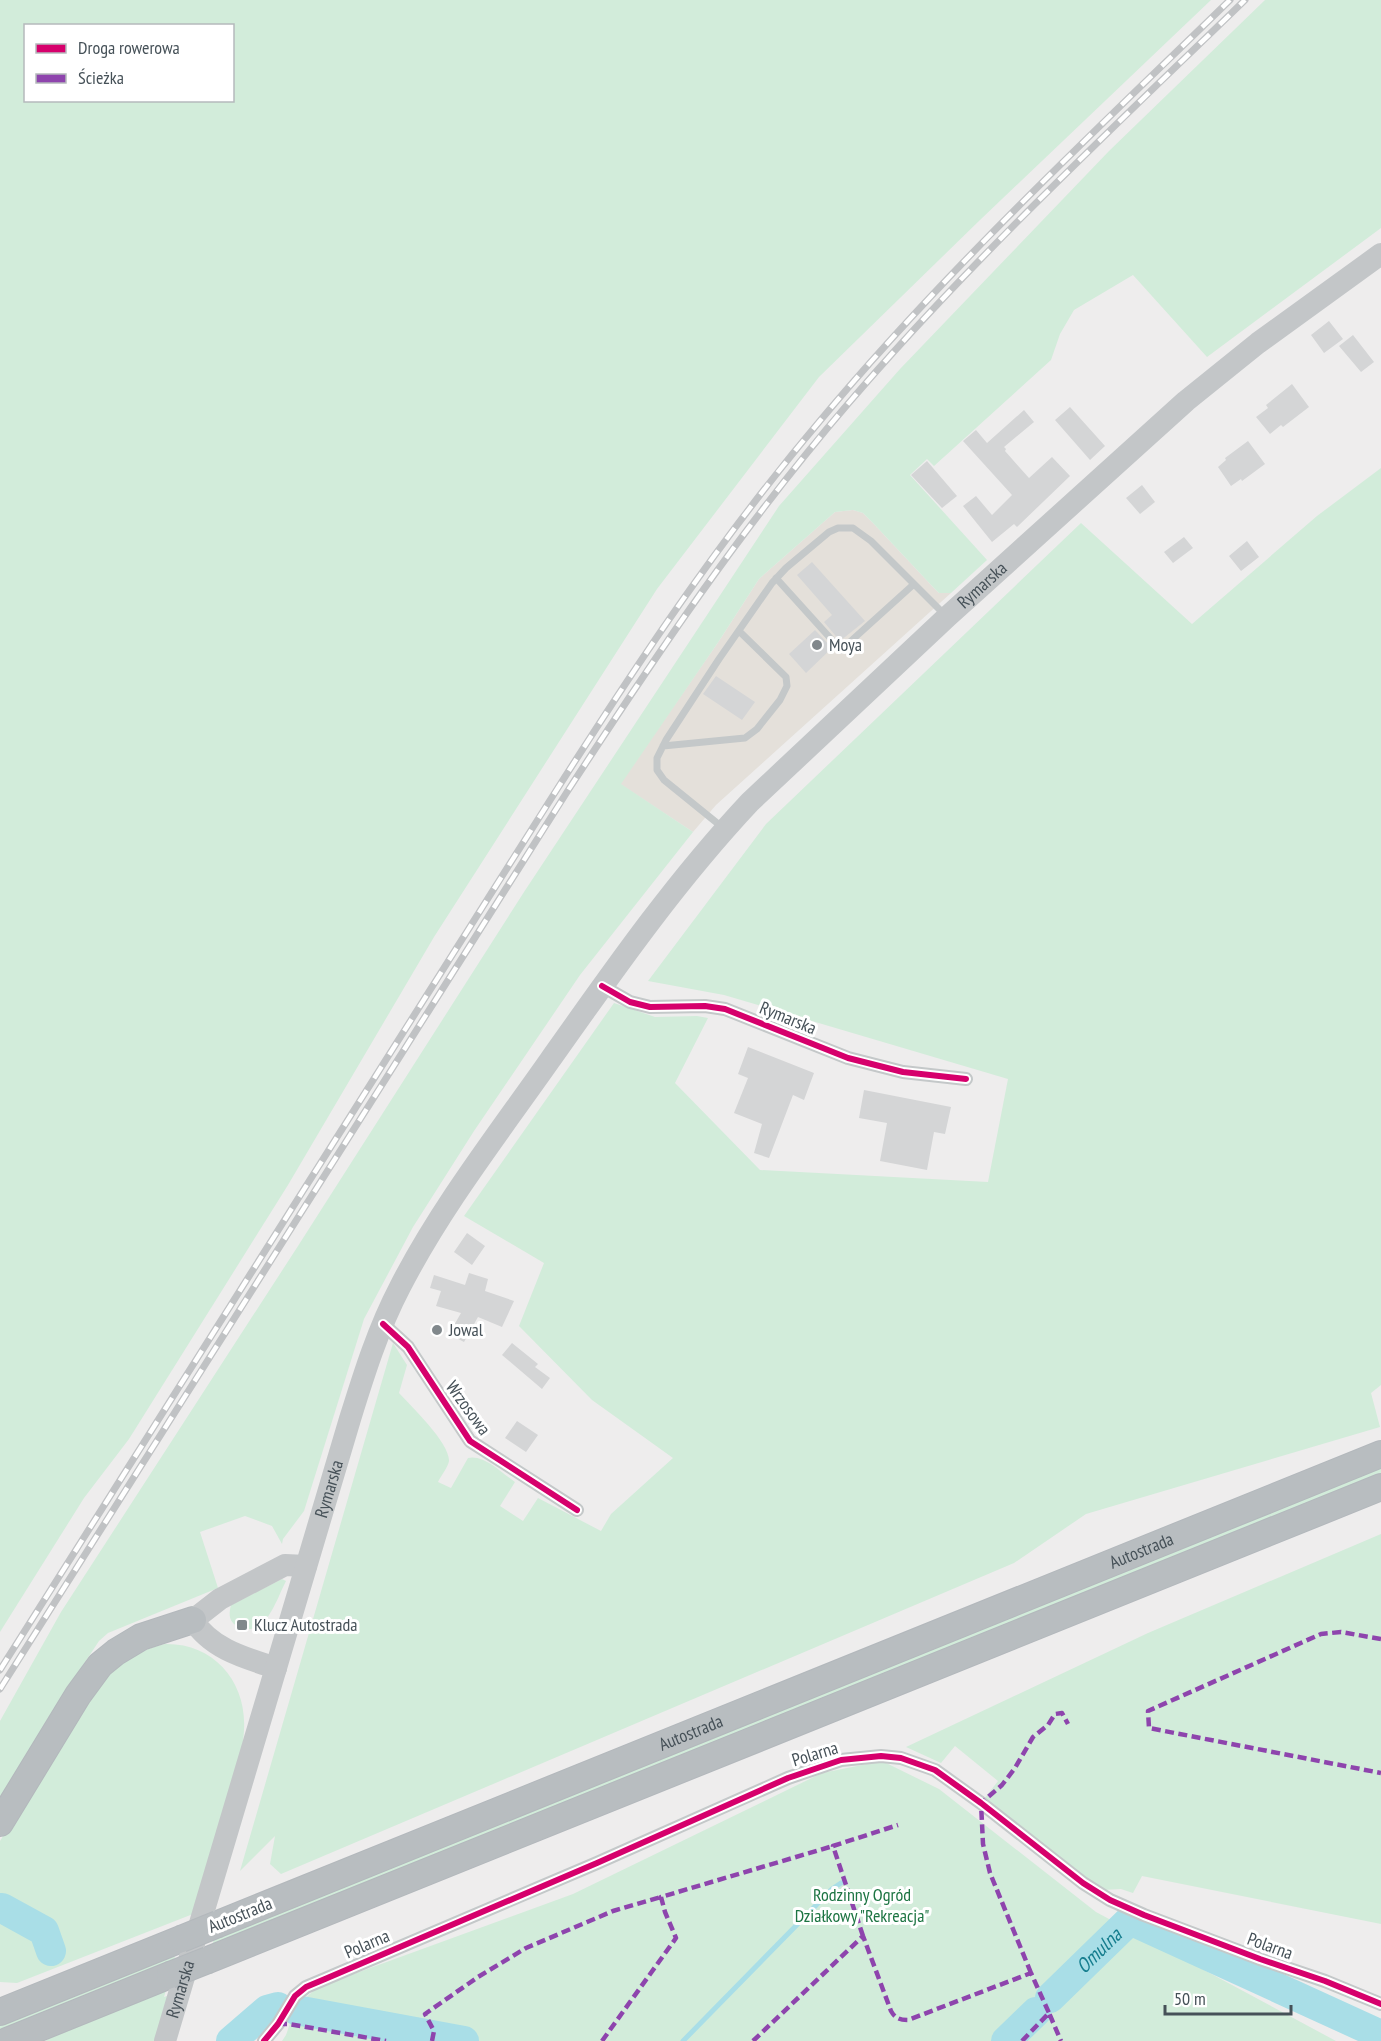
<svg xmlns="http://www.w3.org/2000/svg" width="1381" height="2041" font-family="'PT Sans Narrow',sans-serif">
	<style>
		.commercial { fill: #e4e0da }
		.green { fill: #d2ecda; fill-rule: evenodd }
		.lines { fill: none; stroke-linecap: round; stroke-linejoin: round }
		.stream { stroke: #a9dee7; stroke-width: 5 }
		.river { stroke: #a9dee7; stroke-width: 30 }
		.building { fill: #d4d5d6 }
		.highway-casing { stroke: #b3b8bc; stroke-width: 28 }
		.lane { stroke: #c4c8c9; stroke-width: 7 }
		.street { stroke: #c4c8c9; stroke-width: 14 }
		.primary { stroke: #c3c6c8; stroke-width: 22 }
		.highway { stroke: #b8bdc0; stroke-width: 26 }
		.rail-casing { stroke: #c0c2c4; stroke-width: 7 }
		.rail { stroke: #fff; stroke-width: 4.5; stroke-dasharray: 14; stroke-linecap: butt }
		.highway-bridge-casing { stroke: #b3b8bc; stroke-width: 28; stroke-linecap: butt }
		.highway-bridge { stroke: #b8bdc0; stroke-width: 26 }
		.quiet { stroke: #8e44ad; stroke-width: 4.5; stroke-dasharray: 9 4.5; stroke-linecap: butt }
		.cycleway-casing { stroke: #fff; stroke-width: 10 }
		.cycleway { stroke: #d6006c; stroke-width: 6 }
		.poi-dot { fill: #81888c; stroke: #fff; stroke-width: 2 }
		.labels { text-anchor: middle; stroke-width: 6; stroke-linejoin: round; paint-order: stroke }
		.street-label { font-size: 18px; fill: #465158; stroke: #fff }
		.poi-label { font-size: 18px; fill: #465158; stroke: #fff; text-anchor: start }
		.park-label { font-size: 18px; fill: #1c7442; stroke: #fff }
		.water-label { font-size: 20px; font-style: italic; fill: #157d8e; stroke: #fff }
	</style>
	<rect width="100%" height="100%" fill="#eeeded"/>
	<!-- commercial -->
	<path class="commercial" d="M853,510L863,513L872,522L933,587L939,593H951L716,805L693,832L620,784L719,641L759,579L835,512Z"/>
	<!-- green -->
	<path class="green" d="M0,0H1211L980,220L819,377L657,589L434,937L288,1185L129,1439L84,1498L0,1632ZM26,26H232V100H26Z
		M1265,0H1381V228L1207,357L1133,275L1074,310L1060,334L1051,360L934,466L927,459L910,475L987,560L951,593H939L933,587L872,522L863,513L853,510L835,512L759,579L719,641L621,784L693,832L580,975L474,1131L413,1227L364,1319L304,1511L283,1539L282,1544L272,1526L245,1516L200,1532L218,1588L108,1633L99,1641L48,1718L0,1800V1721L61,1612L298,1246L524,892L779,506L900,369L1109,151Z
		M1381,468V1385L1371,1393L1380,1427L1086,1514L1014,1563L281,1874L270,1864L275,1836L240,1871L393,1343L407,1365L399,1393C410,1405 450,1443 449,1461C448,1467 441,1476 438,1482L451,1488L468,1458C484,1454 503,1474 515,1482L500,1506L523,1521L538,1498L601,1531L611,1514L673,1458L592,1400L519,1326L544,1263L464,1216L614,1003L655,1017L697,1016L708,1018L675,1083L760,1170L988,1182L1008,1079L724,995L648,981L766,824L1081,523L1192,624L1317,516Z
		M1381,1465V1477L212,1946L215,1935Z
		M1381,1534V1924L1142,1876L1133,1893L1121,1889L1103,1890L984,1799L998,1781L955,1746L941,1763L906,1747L1148,1633Z
		M282,1579L286,1581C276,1600 265,1641 237,1626C228,1621 229,1613 231,1605Z
		M165,1644C214,1643 247,1682 244,1730C243,1755 233,1781 226,1805C215,1841 204,1878 193,1914L17,1983L0,1982V1841L98,1684C119,1665 138,1650 165,1644Z
		M882,1761L939,1789L1096,1912L1336,2041H282L286,2035L296,2006L318,1987L573,1894L822,1773Z
		M176,1953L174,1960L0,2034V2021Z
		M167,1987L164,1997L173,1994L158,2041H45L94,2016Z"/>
	<g class="lines">
		<!-- stream -->
		<path class="stream" d="M683,2041L832,1889L841,1883"/>
		<!-- river -->
		<g class="river">
			<path d="M2,1908L44,1931L51,1951"/>
			<path id="s1" d="M1050,1998L1130,1920L1381,2035"/>
			<path d="M296,2010L464,2041"/>
			<path d="M231,2041L267,2010L278,2007"/>
			<path d="M1006,2041L1036,2012"/>
		</g>
	</g>
	<!-- building -->
	<path class="building" d="M1329,321L1343,339L1324,353L1311,335Z
		M1353,335L1374,362L1361,372L1339,346Z
		M1292,384L1309,407L1283,427L1281,425L1270,434L1256,417L1268,408L1266,405Z
		M1070,407L1105,446L1090,460L1055,420Z
		M1024,410L1034,422L1004,447L1006,449L1005,451L1029,478L1052,457L1070,476L1017,527L1014,524L992,542L963,506L976,496L992,515L1012,495L963,441L976,430L987,443Z
		M1248,441L1265,464L1242,481L1241,479L1231,486L1218,467L1226,460L1225,458Z
		M927,461L957,496L942,508L911,475Z
		M1142,485L1155,502L1140,514L1126,498Z
		M1184,537L1193,548L1173,563L1164,552Z
		M1247,541L1259,557L1241,571L1229,556Z
		M812,562L865,621L840,641L824,622L832,615L797,575Z
		M815,630L832,648L806,673L789,654Z
		M716,676L755,702L742,720L703,694Z
		M748,1047L814,1073L804,1100L793,1095L769,1158L754,1153L762,1124L734,1113L748,1078L738,1074Z
		M864,1090L951,1107L945,1134L934,1132L927,1170L880,1161L887,1123L859,1118Z
		M467,1233L485,1246L472,1265L454,1252Z
		M469,1273L488,1279L485,1291L514,1301L502,1327L478,1317L464,1342L449,1334L461,1313L436,1306L441,1291L430,1288L434,1275L465,1285Z
		M512,1343L538,1364L535,1367L550,1378L542,1389L502,1355Z
		M517,1421L538,1435L526,1452L505,1438Z"/>
	<g class="lines">
		<!-- highway casing -->
		<g class="highway-casing">
			<g id="highway">
				<path d="M0,1823L78,1695L100,1665L116,1652L141,1637L193,1620"/>
				<path id="s3" d="M218,1924L1381,1454"/>
				<path d="M208,1960L1381,1487"/>
				<path d="M0,2012L181,1939"/>
				<path d="M7,2041L170,1975"/>
			</g>
		</g>
		<!-- lane -->
		<path class="lane" d="M776,578L841,650L914,584
			M663,746L745,738L757,729L780,700L787,686L786,677L739,631
			M722,827L664,780L657,770V758L666,740L719,659L772,583L786,568L829,532L838,528H853L871,541L945,615"/>
		<!-- street -->
		<path class="street" d="M602,986L630,1002L650,1007L705,1006L725,1009L848,1058L903,1072L966,1079
			M383,1324L408,1347L470,1441L577,1510
			M264,2041L278,2024L295,1996L306,1987L325,1979L597,1863L788,1778L841,1760L881,1756L901,1758L935,1770L981,1803L1083,1883L1110,1900L1144,1915L1260,1959L1325,1981L1381,2004"/>
		<!-- primary -->
		<g class="primary">
			<path d="M276,1668C245,1658 211,1649 193,1620L220,1599L285,1565L306,1566"/>
			<path id="s2" d="M165,2041L350,1419C364,1374 378,1329 400,1287C441,1207 498,1134 550,1060C613,971 675,882 750,802L947,617L1186,401L1258,343L1381,254"/>
		</g>
		<!-- highway -->
		<use href="#highway" class="highway"/>
		<!-- rail casing -->
		<g class="rail-casing">
			<path id="rail" d="M0,1670L554,794C636,665 720,539 819,422C945,271 1089,137 1230,0
				M0,1689L567,792C654,658 743,526 847,405C970,261 1109,132 1245,0"/>
		</g>
		<!-- rail -->
		<use href="#rail" class="rail"/>
		<!-- highway-bridge casing -->
		<g class="highway-bridge-casing">
			<path id="highway-bridge" d="M181,1939L218,1924
				M170,1975L208,1960"/>
		</g>
		<!-- highway-bridge -->
		<use href="#highway-bridge" class="highway-bridge"/>
		<!-- quiet -->
		<path class="quiet" d="M1381,1639L1341,1632L1321,1634L1148,1711L1149,1728L1381,1773
			M863,1936L833,1846L898,1825
			M1031,1973L990,1873L983,1844L981,1803L1002,1785L1015,1768L1033,1737L1048,1725L1055,1714L1062,1713L1068,1724
			M278,2024H289L386,2041
			M432,2041L434,2031L425,2014L478,1977L526,1948L613,1911L661,1897
			M602,2041L676,1938L665,1912L661,1897L833,1846
			M753,2041L863,1936L891,2011C895,2018 899,2020 908,2020L1031,1973L1049,2013
			M1022,2041L1049,2013L1061,2041"/>
		<!-- cycleway casing -->
		<g class="cycleway-casing">
			<path id="cycleway" d="M602,986L630,1002L650,1007L705,1006L725,1009L848,1058L903,1072L966,1079
				M383,1324L408,1347L470,1441L577,1510
				M264,2041L278,2024L295,1996L306,1987L325,1979L597,1863L788,1778L841,1760L881,1756L901,1758L935,1770L981,1803L1083,1883L1110,1900L1144,1915L1260,1959L1325,1981L1381,2004"/>
		</g>
		<!-- cycleway -->
		<use href="#cycleway" class="cycleway"/>
	</g>
	<!-- markers -->
	<g class="poi-dot">
		<circle cx="817" cy="645" r="6"/>
		<circle cx="437" cy="1330" r="6"/>
		<rect x="236" y="1619" width="12" height="12" rx="3"/>
	</g>
	<g class="labels">
		<!-- street labels -->
		<g class="street-label">
			<text dy="6" stroke="none"><textPath href="#s2" startOffset="1707">Rymarska</textPath></text>
			<text transform="translate(788 1018) rotate(22)" y="6">Rymarska</text>
			<text transform="translate(468 1408) rotate(54)" y="6">Wrzosowa</text>
			<text dy="6" stroke="none"><textPath href="#s2" startOffset="576">Rymarska</textPath></text>
			<text dy="6" stroke="none"><textPath href="#s3" startOffset="996">Autostrada</textPath></text>
			<text dy="6" stroke="none"><textPath href="#s3" startOffset="510">Autostrada</textPath></text>
			<text transform="translate(815 1754) rotate(-17)" y="6">Polarna</text>
			<text transform="translate(240 1915) rotate(-22)" y="6">Autostrada</text>
			<text transform="translate(367 1944) rotate(-23)" y="6">Polarna</text>
			<text transform="translate(1270 1946) rotate(20)" y="6">Polarna</text>
			<text dy="6" stroke="none"><textPath href="#s2" startOffset="54">Rymarska</textPath></text>
		</g>
		<!-- poi labels -->
		<g class="poi-label">
			<text x="829" y="651">Moya</text>
			<text x="449" y="1336">Jowal</text>
			<text x="254" y="1631">Klucz Autostrada</text>
		</g>
		<!-- park labels -->
		<g class="park-label">
			<text x="862" y="1901">Rodzinny Ogród<tspan x="862" dy="21">Działkowy "Rekreacja"</tspan></text>
		</g>
		<!-- water labels -->
		<g class="water-label">
			<text dy="7" stroke="none"><textPath href="#s1" startOffset="68">Omulna</textPath></text>
		</g>
	</g>
	<!-- legend -->
	<rect x="24" y="24" width="210" height="78" fill="#ffffff" stroke="#b5b9bc" stroke-width="1.5"/>
	<rect x="36" y="44" width="30" height="9" fill="#d6006c" stroke="#b5b9bc" stroke-width="1.5"/>
	<text x="78" y="54" font-size="18" fill="#465158">Droga rowerowa</text>
	<rect x="36" y="74" width="30" height="9" fill="#8e44ad" stroke="#b5b9bc" stroke-width="1.5"/>
	<text x="78" y="84" font-size="18" fill="#465158">Ścieżka</text>
	<!-- scale -->
	<path d="M1165 2005v9h126v-9" fill="none" stroke="#465158" stroke-width="3"/>
	<text x="1174" y="2005" font-size="18" fill="#465158" stroke="#ffffff" stroke-width="4.5" paint-order="stroke">50 m</text>
</svg>
